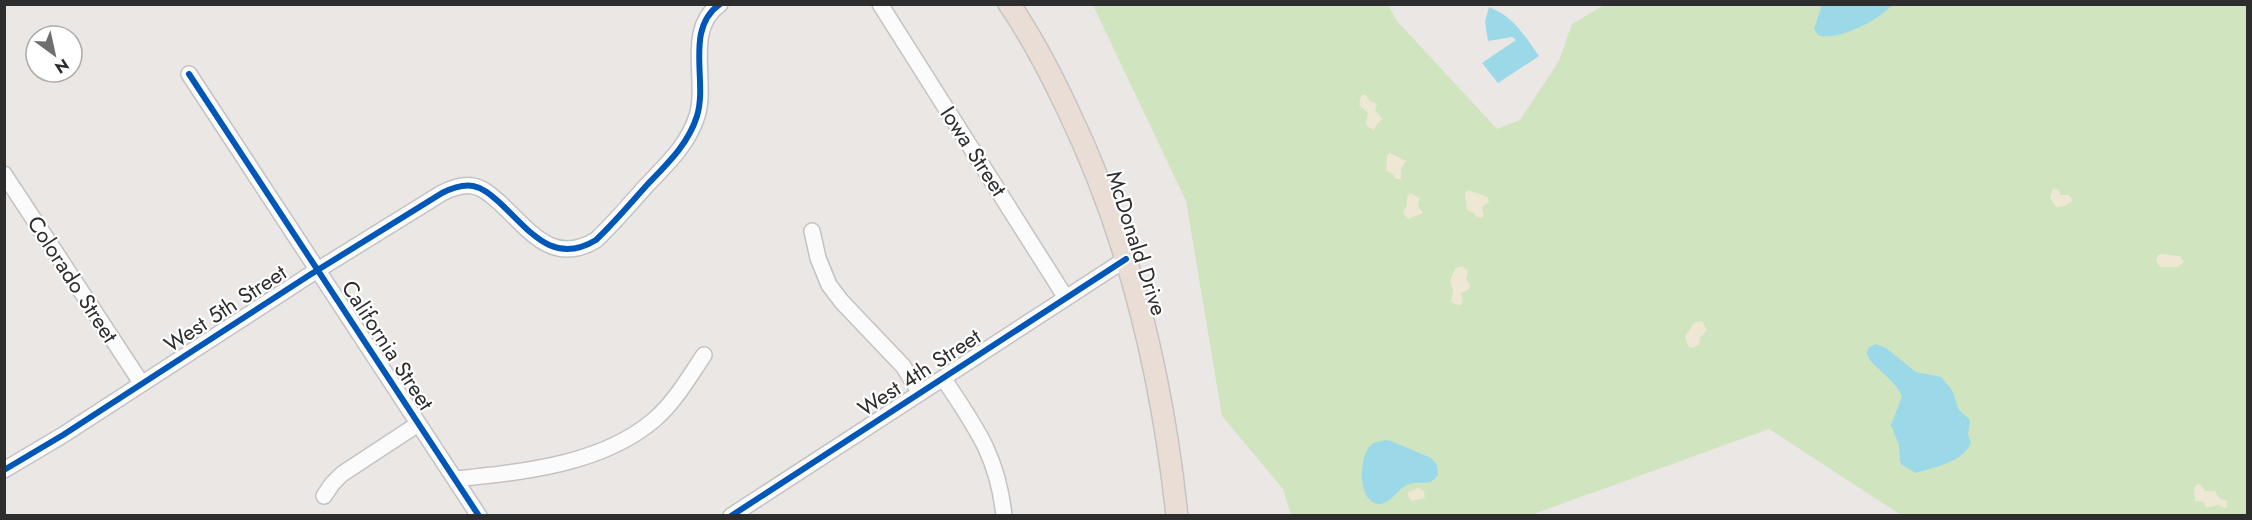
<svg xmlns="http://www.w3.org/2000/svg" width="2252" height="520" font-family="Jost,sans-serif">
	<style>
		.green { fill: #d0e4bf }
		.sand { fill: #ede7d3 }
		.water { fill: #9bd9e8 }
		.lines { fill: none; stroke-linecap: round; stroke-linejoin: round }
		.minor-casing { stroke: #c4c3c3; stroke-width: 18 }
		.highway-casing { stroke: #c6c4c3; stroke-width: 24 }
		.minor { stroke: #fcfbfb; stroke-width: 15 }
		.highway { stroke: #e9ddd6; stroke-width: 21 }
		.cycleway-casing { stroke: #fff; stroke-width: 10 }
		.cycleway { stroke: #0057b8; stroke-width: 6 }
		.labels { text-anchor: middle; stroke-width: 4.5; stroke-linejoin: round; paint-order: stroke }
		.street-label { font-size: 22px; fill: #2d2d2d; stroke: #fff }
	</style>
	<rect width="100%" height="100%" fill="#eae7e4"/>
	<!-- green -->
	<path class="green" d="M1093,5H1388L1397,21L1497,129L1520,120L1559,61L1572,24L1604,5H2247V515H1901L1769,429L1531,515H1291L1283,489L1222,416L1186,201Z"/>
	<!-- sand -->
	<path class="sand" d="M1365,94L1370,101L1377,104L1375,110L1382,119L1377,124L1374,130L1368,127L1366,123L1368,113L1359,105L1361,96Z
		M1390,153L1406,161L1401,169V179H1396L1393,174L1386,171L1387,156Z
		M2053,189L2059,190L2060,195H2068L2072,199L2071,202L2064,206L2056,207L2050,198Z
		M1468,190L1488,197L1489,202L1482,207L1484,216L1481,218L1476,217L1474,213L1467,210L1465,193Z
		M1410,193L1420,198L1418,206L1423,213L1408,219L1403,213L1407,205V197Z
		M2161,254L2180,256L2184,262L2177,267H2160L2156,261L2158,255Z
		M1462,266L1468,271L1466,279L1470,285L1469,289L1461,293L1463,302L1460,306L1451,302L1453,290L1450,280L1455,269Z
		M1702,321L1707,330L1700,338L1699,345L1691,348L1688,346L1685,336L1695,322Z
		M2197,484L2201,485L2205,491H2215L2219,498L2227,501V507L2224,508L2218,505L2207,508L2203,502L2195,501L2194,488Z
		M1419,488L1424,491L1425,498L1412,501L1408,496V492Z"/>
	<!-- water -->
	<path class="water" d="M1822,5V4L1892,5C1880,20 1836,42 1818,35L1814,29Z
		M1489,7C1514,17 1523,34 1539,56L1498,83L1482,63L1516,40L1512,37L1488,41L1485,22Z
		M1876,344L1886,348L1916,372L1941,377L1952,390L1959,410L1970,420L1968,434L1971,443C1962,463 1934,467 1916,473L1902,465L1900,461L1899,445L1891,425L1902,397C1897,381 1870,365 1868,356C1866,352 1868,351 1869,347Z
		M1385,440L1391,441L1431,458L1437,465L1438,475C1429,488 1421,480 1409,484C1398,488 1391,504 1379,504C1357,503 1358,455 1372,444C1375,442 1380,441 1385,440Z"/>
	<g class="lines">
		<!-- minor casing -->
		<g class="minor-casing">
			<path id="minor" d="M880,4L1066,298
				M189,74L479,516
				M4,174L142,384
				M812,231L818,258L829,285L842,302L903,366L920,393
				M943,378C975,426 998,456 1004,516
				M4,470L63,435L308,276L442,193C452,188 462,184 473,186C484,188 492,196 500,203C530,231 553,266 596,240C614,223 630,204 646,186C666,165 688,145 697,116C708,81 684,29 720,4
				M455,479C522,472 601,465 654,420C675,402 689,377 704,355
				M324,496L332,484L342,474L418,424
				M731,516L1126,259"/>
		</g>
		<!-- highway casing -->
		<g class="highway-casing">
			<path id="highway" d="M1009,4C1032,37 1050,72 1067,108C1129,236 1162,374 1177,516"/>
		</g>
		<!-- minor -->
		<use href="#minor" class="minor"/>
		<!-- highway -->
		<use href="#highway" class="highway"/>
		<!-- cycleway casing -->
		<g class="cycleway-casing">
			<path id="cycleway" d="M189,74L479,516
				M4,470L63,435L308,276L442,193C452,188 462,184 473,186C484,188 492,196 500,203C530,231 553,266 596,240C614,223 630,204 646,186C666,165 688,145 697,116C708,81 684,29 720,4
				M731,516L1126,259"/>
		</g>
		<!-- cycleway -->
		<use href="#cycleway" class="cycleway"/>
	</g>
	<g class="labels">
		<!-- street labels -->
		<g class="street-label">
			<text transform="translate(974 151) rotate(57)" y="8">Iowa Street</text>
			<text transform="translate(1137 243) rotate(72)" y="8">McDonald Drive</text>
			<text transform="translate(73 279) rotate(57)" y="8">Colorado Street</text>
			<text transform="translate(225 308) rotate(-33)" y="8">West 5th Street</text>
			<text transform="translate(388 345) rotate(57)" y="8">California Street</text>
			<text transform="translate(919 372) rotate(-33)" y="8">West 4th Street</text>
		</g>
	</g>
	<!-- border -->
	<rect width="2252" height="520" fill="none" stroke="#2d2d2d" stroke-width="12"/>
	<!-- north arrow -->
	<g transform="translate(54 54) rotate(147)"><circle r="28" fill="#ffffff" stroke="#ababab" stroke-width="1.5"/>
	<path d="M0-4.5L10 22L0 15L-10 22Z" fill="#6f6e6d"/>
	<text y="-9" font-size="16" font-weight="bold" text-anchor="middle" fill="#2d2d2d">N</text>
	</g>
</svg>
